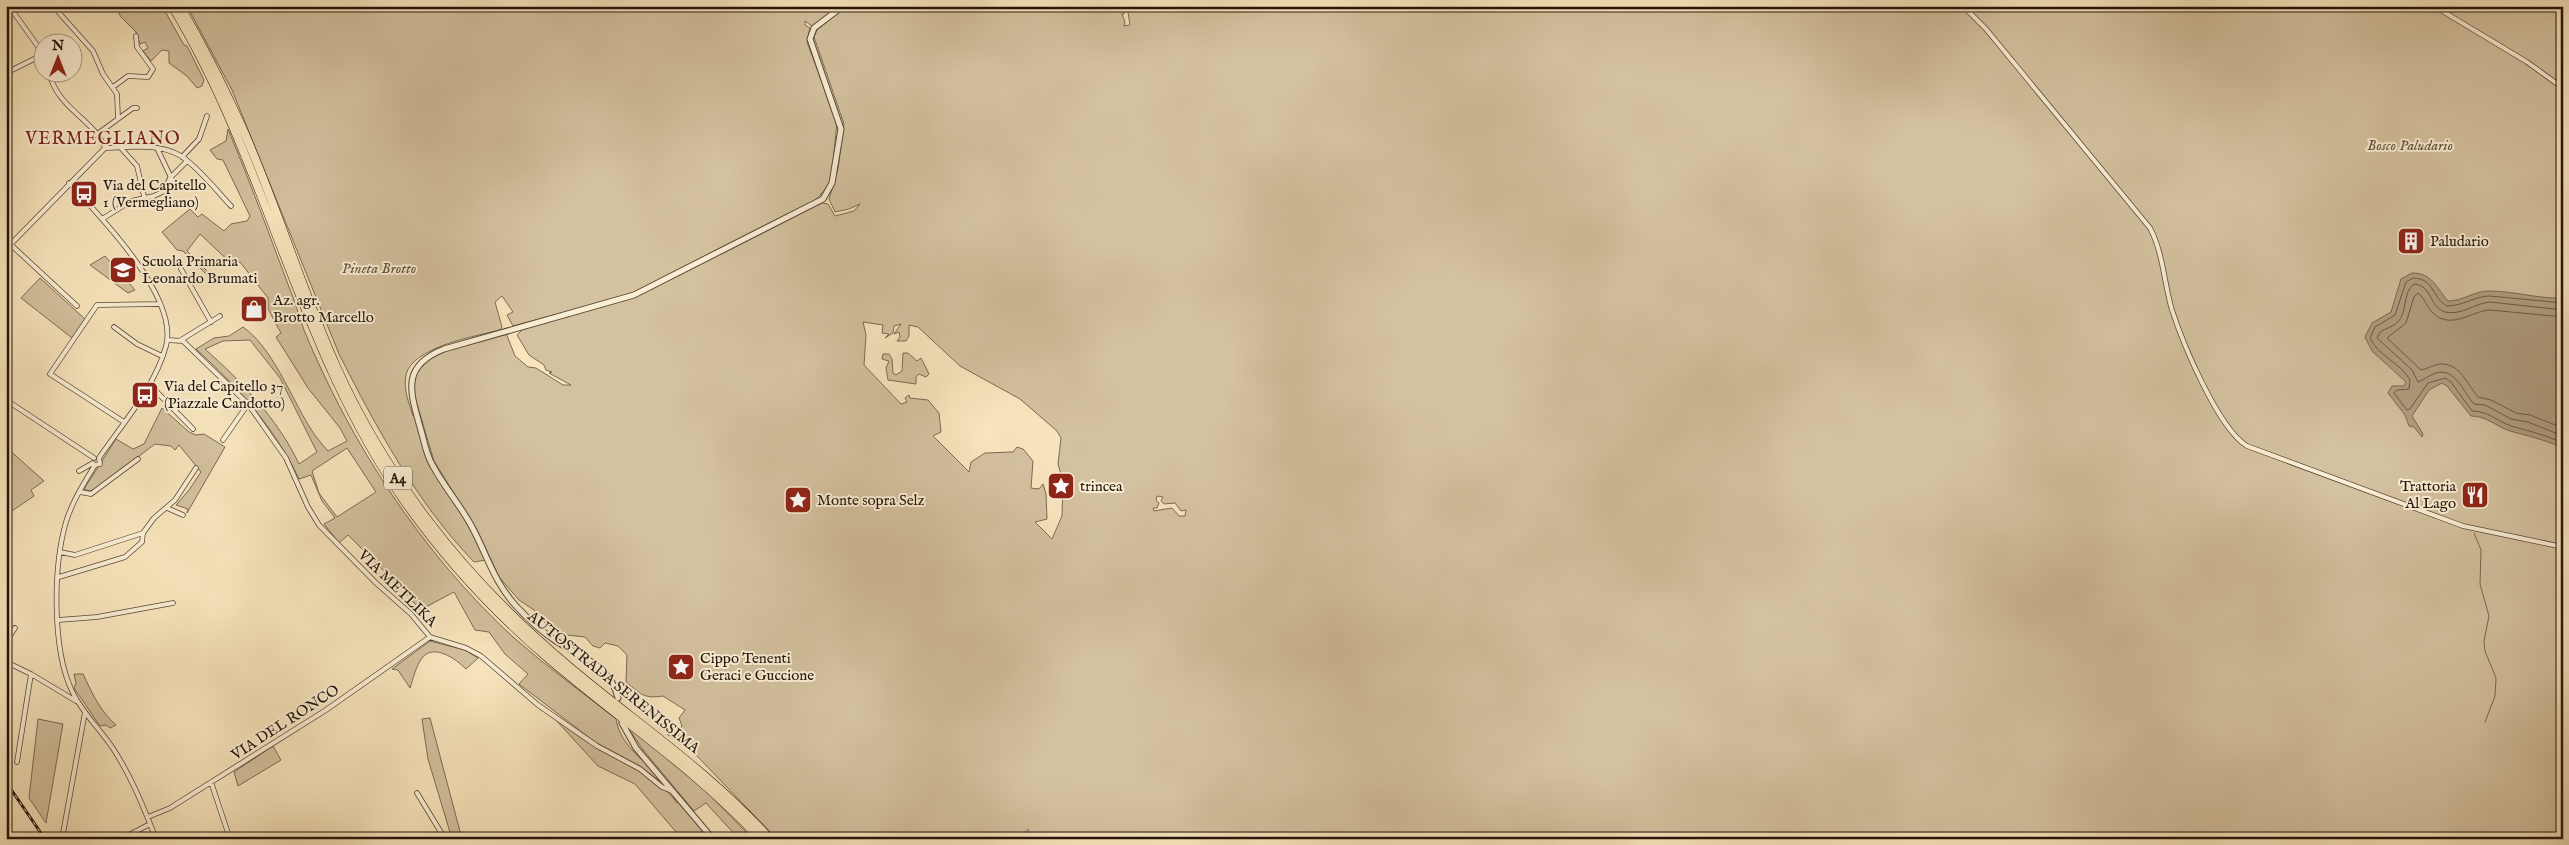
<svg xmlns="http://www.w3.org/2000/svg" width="2569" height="845" font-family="'IM FELL English',serif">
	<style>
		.green { fill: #d4c19f; stroke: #7c6a54; fill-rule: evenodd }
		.water { fill: #b09e80; stroke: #786751 }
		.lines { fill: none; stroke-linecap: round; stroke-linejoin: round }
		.shore { stroke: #6a5945; stroke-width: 1 }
		.stream { stroke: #786751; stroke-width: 1 }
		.minor-casing { stroke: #584837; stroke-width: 5.5 }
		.tertiary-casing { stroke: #584837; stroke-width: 7 }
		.motorway-casing { stroke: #23140a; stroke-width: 9 }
		.minor { stroke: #faeed4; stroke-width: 4 }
		.tertiary { stroke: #faeed4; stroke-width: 5 }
		.motorway { stroke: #f8e5bd; stroke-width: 8 }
		.rail-casing { stroke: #23140a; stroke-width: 3 }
		.rail { stroke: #faeed4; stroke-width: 1; stroke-dasharray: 4; stroke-linecap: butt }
		.labels { text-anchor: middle; stroke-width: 4; stroke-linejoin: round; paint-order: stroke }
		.shield { fill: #faeed4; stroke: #645547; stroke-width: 1 }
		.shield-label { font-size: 14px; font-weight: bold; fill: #23140a }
		.park-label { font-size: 15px; font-style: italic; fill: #61513e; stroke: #faeed4 }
		.poi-label { font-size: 15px; fill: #23140a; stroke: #faeed4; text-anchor: start }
		.street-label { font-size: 15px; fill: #23140a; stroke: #faeed4 }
		.quarter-label { font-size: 18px; letter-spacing: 1px; fill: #7a1f14; stroke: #faeed4 }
	</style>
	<rect width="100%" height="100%" fill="#f8e5bd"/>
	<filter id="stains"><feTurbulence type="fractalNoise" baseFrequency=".004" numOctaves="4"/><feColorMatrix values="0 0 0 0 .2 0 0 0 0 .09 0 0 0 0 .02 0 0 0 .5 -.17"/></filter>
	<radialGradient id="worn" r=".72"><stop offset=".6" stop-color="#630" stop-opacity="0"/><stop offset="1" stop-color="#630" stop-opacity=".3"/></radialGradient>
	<!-- green -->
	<path class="green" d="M115,6H162L184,45L187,46L204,80L202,86L197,88L187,76L169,63V51L162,50L151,61L143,51L148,48L145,42L140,44L136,32L121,17Z
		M187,6H841L813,27L805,21V25L810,28L807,42L837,122L832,173L828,186L815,201L635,293L513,326L507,315L513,312L502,296L495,302L502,327L500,330C476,336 412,347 406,375C403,389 409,403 413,416H417L432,465L467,519L486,560L474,562C417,503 376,427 339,354L232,90Z
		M846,6H1120V9H1124V14H1122L1125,22L1124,26L1130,25L1127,6H2563V839H1037L1036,835L1029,839L1028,829L1021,836L1024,839H777L697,756L667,734L678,741L680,739L677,732L682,726L679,718L685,710L663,696C643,699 641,694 626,682L627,655L618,646L605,643L600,648L593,646L585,637L567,635L545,623L534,610L519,600L499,577L477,530L434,461L414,394L413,381L419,368L427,360L443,352L506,333L515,356L528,367L536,368L563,385H571L549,373L552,372L546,370L544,365L529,355L517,335L523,329L635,297L822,203L828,204L835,216L854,211L860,204L849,209L835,212L829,199L838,169L844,124L814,37L817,30ZM863,322L883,325L882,333L889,334L885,338L893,333L894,326L901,324L894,334L899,332L900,337L897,341H906L909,336V325L918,327L960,366L1020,399L1057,431L1061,438L1058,464L1063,481L1062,516L1052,539L1035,522L1047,519L1046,494L1043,484L1039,489L1031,488L1033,461L1023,449L1017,447L1013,452L985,453L971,462L969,472L933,436L941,432L939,413L928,400L910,398L909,395L905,398L907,402L901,404L864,365L866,335ZM1157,496L1163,497L1161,501L1164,504L1175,503L1181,511L1186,510L1185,516H1179L1172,508L1154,511L1153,508H1157L1159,503L1156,500Z
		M228,129C250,181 269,234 289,287C295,301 299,316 304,330C351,444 422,553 513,637C546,666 582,692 616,719C621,749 648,760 662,783L640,766L595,742L519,684L528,674L505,654L489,632L475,630L454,592L420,610L404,591L348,535L339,543L324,524L335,518L322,501L311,475L299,479C275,428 237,386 196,349L214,338L229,336L243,327C272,347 291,397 309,426C314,435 321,443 328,451L347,441L340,428L308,388L276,337L281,333L268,309V298L240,262L234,266L200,234L187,251L218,282L216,284L183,251L177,250L162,232L190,209L198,217L202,214L224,231L231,224L247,221L250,216L223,160L217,159L210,150L226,141ZM250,340L280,378L317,452L299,464C278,419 241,381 205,349L223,341ZM347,448L376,492L337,517L319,493L312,471Z
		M105,256L135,290L128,293L90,265Z
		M40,278L85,319L72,338L21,298Z
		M903,353H908L917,361L921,358L929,374L926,377L919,374L916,377V384L888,380L886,368L889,361L882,359L883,354H889L892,359L893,373L896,375L902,371Z
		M162,408L189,432L196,435L204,434L225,447L187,513L188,509L176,505L189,490L201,472L179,445L175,450L171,446L155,444L97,488L90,491L84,489L116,439L133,449L144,444Z
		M6,447L44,481L31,490L34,496L6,515Z
		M430,641L465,650L478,658L466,669C456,659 434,643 422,658C416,666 413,679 410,688L398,670L392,669Z
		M74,674H83C92,693 100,711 116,725L110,728L106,725L100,726L74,688L76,683Z
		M430,718L462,839H452L428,759L422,719Z
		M554,718C566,727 579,737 592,745C620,763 658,776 677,803L679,802L710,839H682L635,784L598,766Z
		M38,719L63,724L46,823L29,798Z
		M626,725L691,776L753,839H739L706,803L694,811L644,751Z
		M273,746L281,760L238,786L234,772Z"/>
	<!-- water -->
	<path class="water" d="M2412,273C2433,273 2436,288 2448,301C2463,301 2474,291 2489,291C2514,291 2538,299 2563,298V448C2546,440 2528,436 2510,431C2495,426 2487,416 2471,416L2447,386L2442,383L2429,390L2412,416L2423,434L2422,437L2414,427L2409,426L2405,415L2388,393L2392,386H2404L2406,382L2372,351L2365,337L2372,323L2391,312L2401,279Z"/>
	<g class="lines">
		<!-- shore -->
		<path class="shore" d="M2563,303L2490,296C2475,296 2463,306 2447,306C2432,298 2434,278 2413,278L2406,282L2395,315L2375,327L2370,338C2378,356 2401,363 2410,380L2409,389L2397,390L2394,393L2407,410L2410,409L2428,383L2445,378L2451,382L2472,411C2488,411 2497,421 2511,426C2529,431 2546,435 2563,443
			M2563,310L2490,302C2475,303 2461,316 2445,312C2429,307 2432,285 2414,284C2402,293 2408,311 2398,322C2393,327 2386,328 2380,332L2377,338L2412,370L2418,382C2424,380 2429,375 2436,373C2455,367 2464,393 2474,404L2485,405L2511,419L2528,422L2563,436
			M2563,317L2490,310C2474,310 2452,330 2434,314C2427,308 2425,298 2418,293L2414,297L2406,323L2387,338L2421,370C2427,369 2433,365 2440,364C2460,363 2467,384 2478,397L2491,400L2516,413L2530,415L2563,428"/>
		<!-- stream -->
		<path class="stream" d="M2474,533L2481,550L2480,584L2489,616L2484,641L2485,651L2496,678L2495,696L2485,722"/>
		<!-- minor casing -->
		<g class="minor-casing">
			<path id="minor" d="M9,6L42,52
				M53,6L93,51L103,74L117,94L118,118
				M1963,6L1986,29L2150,228C2163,252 2164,283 2172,310C2183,344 2218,428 2247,446L2463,526L2563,547
				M2434,6L2527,62L2563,88
				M49,72C57,109 94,119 105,148
				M6,73L42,55
				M113,87L128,76L148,77L153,69L137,47L136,36
				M96,135L133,108H137
				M120,147L137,166L144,196
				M105,148C129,147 159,143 181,156C198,167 217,191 231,206
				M157,148L176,188
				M182,157L199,139L207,116
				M69,183C100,216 179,297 166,346C155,387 123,423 99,458L100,464L95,465C84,483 72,502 66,522C53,567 52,649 72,691C82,713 101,730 114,750C132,778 144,808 156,839
				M102,219L131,201L154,196L164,191L170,178L187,161
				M10,244L77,306
				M6,249L105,148
				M181,269L211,322
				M114,327L137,344L162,356
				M167,340L183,341L248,404L286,458L308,507L319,525L376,583L411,614L430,637L466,648L481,656L538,705L597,746L640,769L662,787L672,791
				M181,340L220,316
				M149,384L193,429
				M6,400L94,458
				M124,422L50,374L97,305L159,304
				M223,440L248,404
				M79,471L93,463
				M80,492L91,494L138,459
				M167,508L183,515
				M60,552L75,555L143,533L154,518L175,500L196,468
				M59,577L125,557L142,542L143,533
				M58,620L97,617L173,603
				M6,642L15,628
				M6,662L31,674L76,701
				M17,762L31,674
				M211,782L230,839
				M417,793L445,839
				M148,817L170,808L326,710L430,637
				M62,839L85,712
				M121,839L150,824"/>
		</g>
		<!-- tertiary casing -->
		<g class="tertiary-casing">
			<path id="tertiary" d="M618,698C611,666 581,657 556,641C542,632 528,619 516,606C494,582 487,555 472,527C461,506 444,487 433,466C426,455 424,440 420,427C410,391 401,366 444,349L634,295L823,199L832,183L841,129L810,39L814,28L843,6
				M622,723L636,748L713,839"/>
		</g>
		<!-- motorway casing -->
		<g class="motorway-casing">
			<path id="motorway" d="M172,6C268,164 298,349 405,502C446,560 495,613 549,659C620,720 697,770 760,839
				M180,6C202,44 222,83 240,123C276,202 300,286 336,366C360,420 391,471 427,519C469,575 518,624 572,669C639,725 711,773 770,839"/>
		</g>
		<!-- minor -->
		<use href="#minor" class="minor"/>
		<!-- tertiary -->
		<use href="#tertiary" class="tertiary"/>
		<!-- motorway -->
		<use href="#motorway" class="motorway"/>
		<!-- rail casing -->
		<g class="rail-casing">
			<path id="rail" d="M6,782L45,839"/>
		</g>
		<!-- rail -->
		<use href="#rail" class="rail"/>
	</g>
	<!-- icons -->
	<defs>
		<g id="bus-square" transform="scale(1.4375)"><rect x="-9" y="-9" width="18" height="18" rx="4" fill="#8f2418" stroke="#faeed4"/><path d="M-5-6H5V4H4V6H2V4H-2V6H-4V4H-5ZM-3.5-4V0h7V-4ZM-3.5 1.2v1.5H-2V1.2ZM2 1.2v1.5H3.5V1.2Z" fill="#fff"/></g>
		<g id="building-square" transform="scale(1.4375)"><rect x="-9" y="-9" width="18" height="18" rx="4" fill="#8f2418" stroke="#faeed4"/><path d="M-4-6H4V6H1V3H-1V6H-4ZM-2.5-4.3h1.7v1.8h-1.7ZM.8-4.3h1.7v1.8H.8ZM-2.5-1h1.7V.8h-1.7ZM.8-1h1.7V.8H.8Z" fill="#fff"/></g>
		<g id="school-square" transform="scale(1.4375)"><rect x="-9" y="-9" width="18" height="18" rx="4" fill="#8f2418" stroke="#faeed4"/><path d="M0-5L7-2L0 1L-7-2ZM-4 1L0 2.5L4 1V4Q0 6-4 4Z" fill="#fff"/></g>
		<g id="shop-square" transform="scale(1.4375)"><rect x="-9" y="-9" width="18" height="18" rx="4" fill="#8f2418" stroke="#faeed4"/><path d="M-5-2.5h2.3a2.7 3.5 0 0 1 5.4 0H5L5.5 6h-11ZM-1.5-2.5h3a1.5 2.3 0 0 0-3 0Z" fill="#fff"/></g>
		<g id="sight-square" transform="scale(1.4375)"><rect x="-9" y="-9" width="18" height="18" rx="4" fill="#8f2418" stroke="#faeed4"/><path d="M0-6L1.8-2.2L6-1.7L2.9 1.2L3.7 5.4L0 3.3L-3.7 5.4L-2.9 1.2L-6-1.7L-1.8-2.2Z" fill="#fff"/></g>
		<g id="restaurant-square" transform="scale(1.4375)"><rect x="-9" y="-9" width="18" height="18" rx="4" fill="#8f2418" stroke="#faeed4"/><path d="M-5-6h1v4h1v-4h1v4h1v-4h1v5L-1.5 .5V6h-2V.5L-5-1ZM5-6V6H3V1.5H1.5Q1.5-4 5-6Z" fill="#fff"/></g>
	</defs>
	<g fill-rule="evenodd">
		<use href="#bus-square" x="84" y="194"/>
		<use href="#building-square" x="2411" y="241"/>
		<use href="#school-square" x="123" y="270"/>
		<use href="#shop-square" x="254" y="309"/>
		<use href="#bus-square" x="145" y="395"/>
		<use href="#sight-square" x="1061" y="486"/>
		<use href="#restaurant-square" x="2475" y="495"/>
		<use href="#sight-square" x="798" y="500"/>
		<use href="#sight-square" x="681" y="667"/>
	</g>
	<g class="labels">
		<!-- shield labels -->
		<rect class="shield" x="384" y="466.5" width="28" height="23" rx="4"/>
		<g class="shield-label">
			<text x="398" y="483">A4</text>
		</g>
		<!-- park labels -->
		<g class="park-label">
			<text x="2410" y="150">Bosco Paludario</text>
			<text x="379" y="273">Pineta Brotto</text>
		</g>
		<!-- poi labels -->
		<g class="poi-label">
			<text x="103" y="190">Via del Capitello<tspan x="103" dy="17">1 (Vermegliano)</tspan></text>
			<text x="2430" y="246">Paludario</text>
			<text x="142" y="266">Scuola Primaria<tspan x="142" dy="17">Leonardo Brumati</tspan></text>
			<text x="273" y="305">Az. agr.<tspan x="273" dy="17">Brotto Marcello</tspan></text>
			<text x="164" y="391">Via del Capitello 37<tspan x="164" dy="17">(Piazzale Candotto)</tspan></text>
			<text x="1080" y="491">trincea</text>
			<text x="2456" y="491" text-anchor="end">Trattoria<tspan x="2456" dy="17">Al Lago</tspan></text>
			<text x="817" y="505">Monte sopra Selz</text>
			<text x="700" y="663">Cippo Tenenti<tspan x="700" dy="17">Geraci e Guccione</tspan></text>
		</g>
		<!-- street labels -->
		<g class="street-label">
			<text transform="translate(398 588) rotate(44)" y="5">VIA METLIKA</text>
			<text transform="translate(614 682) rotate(39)" y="5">AUTOSTRADA SERENISSIMA</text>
			<text transform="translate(285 722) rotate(-33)" y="5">VIA DEL RONCO</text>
		</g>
		<!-- quarter labels -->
		<g class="quarter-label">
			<text x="103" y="144">VERMEGLIANO</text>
		</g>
	</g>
	<!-- margin -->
	<rect width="2569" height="845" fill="none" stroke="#f8e5bd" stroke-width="25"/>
	<rect x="8" y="8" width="2554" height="830" fill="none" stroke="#23140a" stroke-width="2.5"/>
	<rect x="12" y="12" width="2544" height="820" fill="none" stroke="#23140a"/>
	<!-- north arrow -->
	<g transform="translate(58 58)"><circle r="24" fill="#faeed4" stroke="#a49783"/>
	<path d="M0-4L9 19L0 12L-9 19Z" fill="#8f2418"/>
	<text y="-8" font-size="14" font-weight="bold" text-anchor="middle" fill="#23140a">N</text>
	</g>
	<rect width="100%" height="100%" filter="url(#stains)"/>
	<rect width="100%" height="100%" fill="url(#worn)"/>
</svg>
